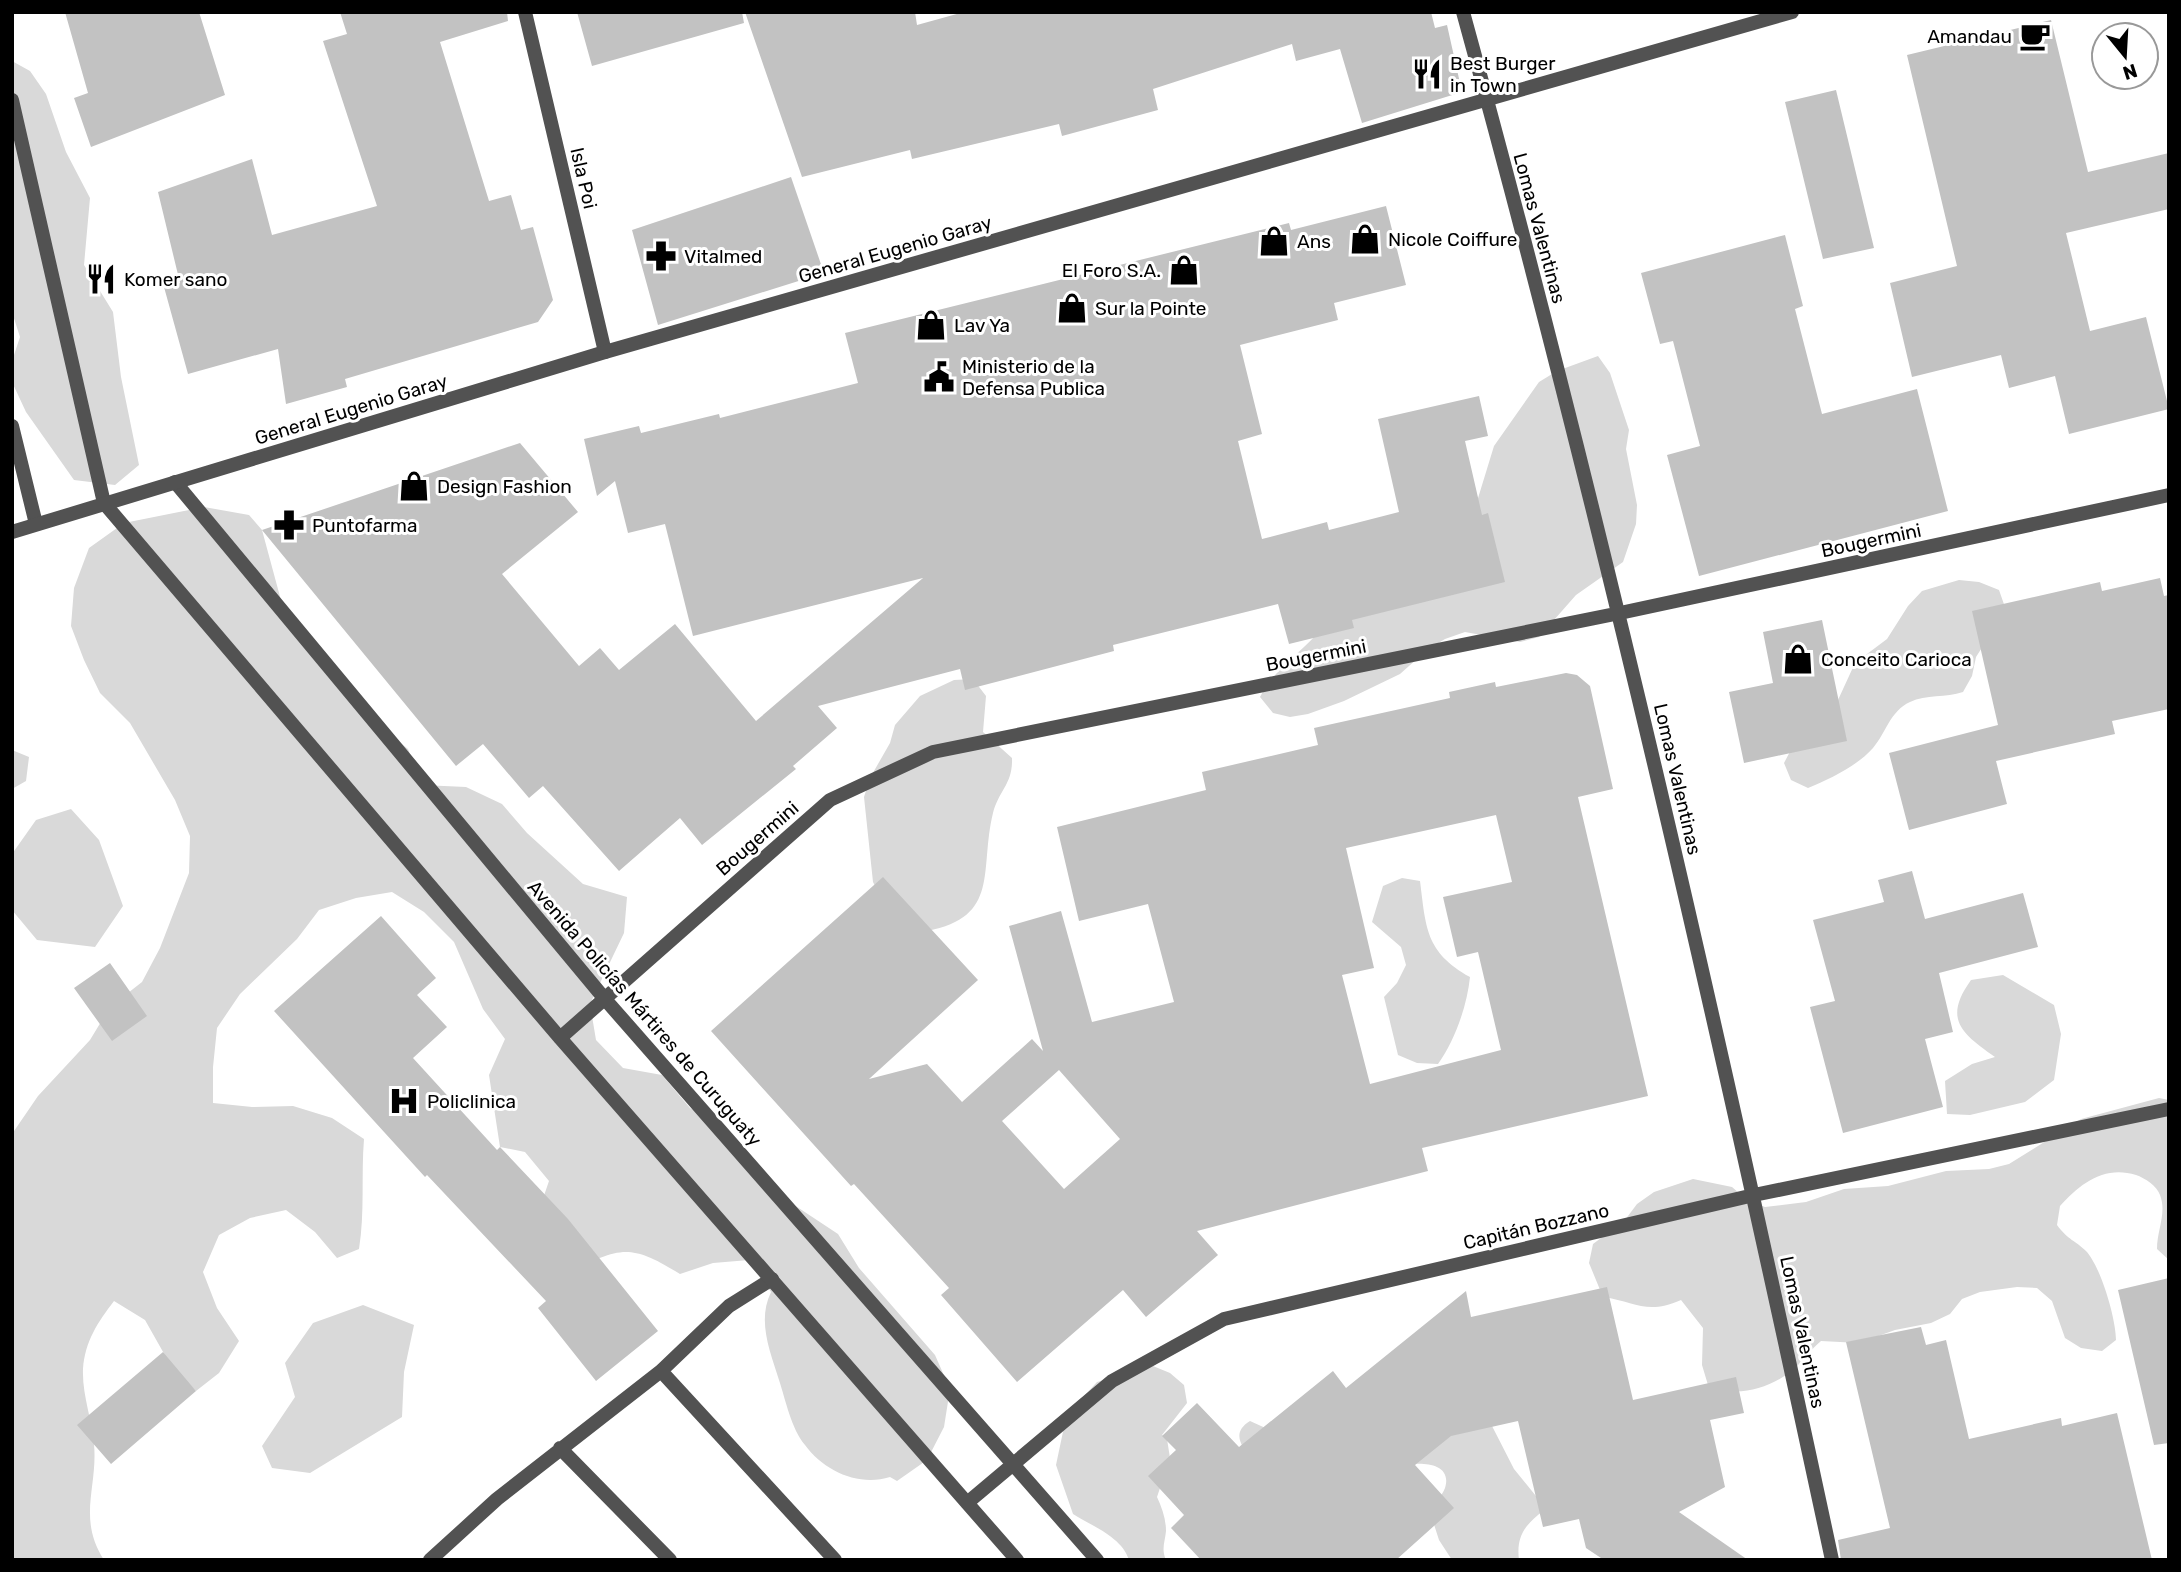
<svg xmlns="http://www.w3.org/2000/svg" width="2181" height="1572" font-family="Rubik,sans-serif">
	<style>
		.green { fill: #d9d9d9 }
		.building { fill: #c2c2c2; fill-rule: evenodd }
		.lines { fill: none; stroke-linecap: round; stroke-linejoin: round }
		.service { stroke: #525252; stroke-width: 14 }
		.minor { stroke: #525252; stroke-width: 14 }
		.tertiary { stroke: #525252; stroke-width: 14 }
		.labels { text-anchor: middle; stroke-width: 6; stroke-linejoin: round; paint-order: stroke }
		.poi-label { font-size: 19px; fill: #000; stroke: #fff; text-anchor: start }
		.street-label { font-size: 19px; fill: #000; stroke: #fff }
	</style>
	<rect width="100%" height="100%" fill="#fff"/>
	<!-- green -->
	<path class="green" d="M12,61L30,71L46,94L66,152L90,198L84,265L113,312L121,377L139,465L115,485L74,480L26,412L12,382V361L20,337L12,312Z
		M1598,356L1610,373L1629,430L1626,449L1637,505L1636,524L1623,562L1576,595L1539,637L1520,642L1465,632L1445,639L1427,650L1400,674L1344,701L1308,714L1290,717L1273,713L1260,697C1276,666 1304,652 1324,625L1475,508L1494,446L1539,382L1557,371Z
		M204,507L249,515L262,530L282,604L379,725L408,749L422,785L466,787L502,804L527,833L583,884L627,897L624,933L590,1004L596,1040L623,1068L662,1075L690,1108L725,1127L773,1191L838,1234L859,1268L935,1355L950,1389L944,1427L927,1460L897,1481L890,1477C859,1487 824,1471 805,1445C791,1428 786,1401 779,1380C770,1351 757,1321 771,1292L749,1260L713,1263L680,1274C626,1240 620,1250 565,1272L536,1219L549,1181L525,1152L500,1147L489,1075L505,1039L483,1009L454,942L424,912L392,892L356,898L319,910L297,939L240,994L217,1028L213,1067V1103L252,1107L293,1106L332,1118L364,1139C361,1176 365,1212 359,1249L337,1258L315,1232L286,1210L250,1218L219,1235L203,1272L217,1308L239,1341L219,1373L196,1391L171,1366L145,1320L114,1301C98,1322 85,1341 83,1369C82,1395 92,1419 94,1444C98,1487 77,1518 104,1560H12V1134L38,1096L90,1040L110,1007L142,982L160,948L189,873L190,836L175,800L130,723L100,693L84,660L71,626L74,588L89,548L124,523Z
		M1959,580L1979,582L1999,590L2006,610L1976,657L1972,676L1963,692C1946,698 1926,694 1910,702C1890,711 1886,733 1873,748C1857,766 1830,779 1808,788L1791,780L1784,763L1794,744L1838,700L1855,663L1887,639L1908,606L1922,591Z
		M973,679L986,696L983,732L1012,758C1013,784 999,790 993,813C979,870 1001,917 927,931L882,900L873,882L864,797L870,778L890,743L895,725L920,696L954,680Z
		M12,750L29,757L26,781L12,789Z
		M71,809L99,840L123,906L95,947L37,940L12,910V854L36,820Z
		M1402,878L1420,881C1426,927 1425,952 1470,977C1467,1006 1455,1040 1438,1064L1417,1063L1398,1055L1384,997L1397,983L1406,965L1401,947L1372,922L1383,886Z
		M2003,975L2054,1005L2061,1034L2054,1080L2025,1102L1970,1115L1947,1114L1945,1081L1972,1064L1995,1057C1961,1033 1943,1019 1971,980Z
		M2159,1098L2169,1100V1260L2157,1249C2157,1230 2167,1213 2160,1195C2157,1186 2145,1178 2136,1175C2104,1165 2080,1184 2060,1206L2057,1225C2068,1240 2076,1241 2086,1251C2101,1267 2116,1319 2116,1340L2102,1351L2081,1348L2065,1338L2052,1301L2037,1288L2017,1287L1980,1292L1962,1299L1950,1314L1931,1323L1895,1330L1859,1343L1821,1341C1811,1349 1804,1360 1795,1368C1771,1389 1735,1399 1708,1385L1702,1365L1703,1328L1681,1300C1647,1315 1636,1302 1603,1297L1589,1263L1593,1244L1625,1220L1637,1204L1654,1192L1693,1179L1732,1187L1747,1200L1765,1207L1806,1202L1844,1189L1888,1186L1946,1171L1989,1169L2009,1164L2081,1119Z
		M363,1305L414,1325L404,1372L402,1417L310,1473L272,1468L262,1446L295,1397L285,1363L313,1323Z
		M1153,1366L1170,1373L1184,1385L1187,1403L1162,1435L1167,1439L1170,1458L1157,1497C1162,1508 1166,1519 1166,1531C1165,1542 1161,1549 1166,1560H1129C1122,1537 1092,1526 1073,1514L1056,1465L1064,1427L1072,1409L1097,1382Z
		M1250,1421L1338,1461L1492,1426L1514,1469L1540,1501L1543,1511C1525,1525 1516,1536 1519,1560H1452L1439,1540L1430,1512C1434,1504 1442,1496 1445,1488C1453,1462 1420,1462 1405,1465L1251,1458C1240,1445 1232,1432 1250,1421Z"/>
	<!-- building -->
	<path class="building" d="M65,12H199L225,95L91,147L74,98L88,93Z
		M340,12H507L508,21L440,42L489,201L511,195L521,230L533,227L553,300L538,322L345,379L347,387L286,404L278,349L188,374L164,287L180,283L158,192L252,159L272,235L377,206L323,41L347,34Z
		M577,12H742L744,23L592,66Z
		M745,12H915L917,25L964,12H1431L1435,28L1447,25L1462,92L1362,123L1340,49L1296,61L1292,44L1153,89L1158,110L1062,136L1059,124L912,159L910,150L802,177Z
		M2051,20L2088,172L2169,153V209L2066,233L2090,331L2146,317L2169,409L2069,434L2055,376L2009,388L2001,355L1912,377L1890,283L1957,266L1907,55Z
		M1836,90L1874,248L1823,259L1785,102Z
		M791,177L824,273L658,325L632,230Z
		M1386,206L1406,285L1334,303L1338,320L1240,345L1262,434L1238,441L1262,539L1327,522L1329,530L1399,512L1378,419L1479,396L1488,436L1465,441L1482,515L1488,513L1505,582L1352,620L1354,628L1289,644L1278,604L1113,645L1114,651L965,690L960,669L818,706L837,728L793,766L796,769L702,845L680,818L619,871L543,786L529,798L483,744L456,766L262,530L520,443L578,512L502,574L579,666L600,648L619,670L675,624L756,721L923,578L693,636L665,524L628,533L615,481L597,496L584,439L639,426L641,433L719,414L720,418L858,383L845,333L1289,223L1291,230Z
		M1785,235L1803,306L1795,309L1822,414L1917,389L1948,511L1699,576L1667,455L1700,446L1673,341L1660,344L1641,273Z
		M2160,578L2164,596L2169,595V709L2112,721L2115,734L1996,761L2007,804L1909,830L1889,753L1998,725L1972,611L2100,582L2102,591Z
		M1822,620L1847,741L1744,763L1729,692L1773,683L1763,632Z
		M1566,673L1577,675L1590,686L1613,789L1578,797L1648,1096L1422,1148L1428,1171L1197,1231L1218,1255L1146,1317L1123,1290L1017,1382L941,1295L949,1288L854,1184L851,1186L711,1031L883,877L978,980L869,1079L927,1064L962,1102L1032,1039L1043,1051L1009,926L1061,911L1092,1022L1174,1002L1148,904L1079,921L1057,827L1206,790L1202,772L1318,745L1314,728L1450,698L1449,692L1495,682L1496,687ZM1496,815L1512,882L1443,897L1457,957L1478,952L1501,1050L1370,1084L1342,975L1374,968L1346,848ZM1059,1070L1120,1139L1064,1189L1002,1121Z
		M1912,871L1925,919L2023,893L2038,947L1939,973L1953,1032L1925,1039L1943,1107L1843,1133L1810,1007L1835,1001L1813,920L1884,902L1878,880Z
		M381,916L436,978L417,995L447,1027L413,1058L497,1150L500,1147L568,1219L658,1331L596,1381L538,1308L546,1301L427,1175L425,1177L274,1011Z
		M110,963L147,1016L112,1041L74,988Z
		M2169,1278V1443L2154,1445L2118,1290Z
		M1607,1287L1633,1400L1736,1377L1744,1413L1710,1420L1725,1487L1679,1512L1748,1560H1604L1586,1548L1579,1519L1543,1527L1518,1421L1451,1436L1415,1465L1454,1508L1396,1560H1201L1171,1528L1184,1515L1148,1476L1176,1450L1162,1436L1197,1403L1239,1447L1333,1371L1346,1388L1466,1291L1471,1317Z
		M1921,1327L1926,1345L1946,1340L1969,1439L2061,1418L2062,1426L2117,1413L2152,1560H1841L1838,1540L1890,1528L1846,1342Z
		M163,1352L196,1391L111,1464L77,1425Z"/>
	<g class="lines">
		<!-- service -->
		<path class="service" d="M661,1371L835,1560
			M560,1448L670,1560
			M430,1560L497,1499L661,1371L729,1306L772,1279"/>
		<!-- minor -->
		<path class="minor" d="M525,12L605,352
			M1463,12C1604,524 1721,1041 1832,1560
			M12,100L104,503L560,1038L1017,1560
			M12,426L36,524
			M175,482L604,998L1097,1560
			M560,1038L830,800L933,752L1620,613L2169,495
			M967,1503L1112,1381L1224,1319L1754,1195L2169,1109"/>
		<!-- tertiary -->
		<path class="tertiary" d="M12,532L605,352L1792,12"/>
	</g>
	<!-- icons -->
	<defs>
		<g id="cafe-bare" transform="scale(2.415)"><path d="M-5.5-4.5H6V0H3Q3 3.5 0 3.5H-2.5Q-5.5 3.5-5.5 0ZM3-3.2v2h1.7v-2ZM-6 4.5H4V6H-6Z" fill="#000" stroke="#fff" stroke-width="2.5" paint-order="stroke"/></g>
		<g id="restaurant-bare" transform="scale(2.415)"><path d="M-5-6h1v4h1v-4h1v4h1v-4h1v5L-1.5 .5V6h-2V.5L-5-1ZM5-6V6H3V1.5H1.5Q1.5-4 5-6Z" fill="#000" stroke="#fff" stroke-width="2.5" paint-order="stroke"/></g>
		<g id="shop-bare" transform="scale(2.415)"><path d="M-5-2.5h2.3a2.7 3.5 0 0 1 5.4 0H5L5.5 6h-11ZM-1.5-2.5h3a1.5 2.3 0 0 0-3 0Z" fill="#000" stroke="#fff" stroke-width="2.5" paint-order="stroke"/></g>
		<g id="pharmacy-bare" transform="scale(2.415)"><path d="M-2-6h4v4h4v4h-4v4h-4v-4h-4v-4h4Z" fill="#000" stroke="#fff" stroke-width="2.5" paint-order="stroke"/></g>
		<g id="civic-bare" transform="scale(2.415)"><path d="M-.6-6.5H3V-4.5H.6V-3L4-1V1h2V6H-6V1h2V-1L-.6-3ZM-1.2 2.5V6h2.4V2.5Z" fill="#000" stroke="#fff" stroke-width="2.5" paint-order="stroke"/></g>
		<g id="hospital-bare" transform="scale(2.415)"><path d="M-5-5h3v3.5h4V-5h3V5h-3V1.5h-4V5h-3Z" fill="#000" stroke="#fff" stroke-width="2.5" paint-order="stroke"/></g>
	</defs>
	<g fill-rule="evenodd">
		<use href="#cafe-bare" x="2035" y="36"/>
		<use href="#restaurant-bare" x="1427" y="74"/>
		<use href="#shop-bare" x="1365" y="239"/>
		<use href="#shop-bare" x="1274" y="241"/>
		<use href="#pharmacy-bare" x="661" y="256"/>
		<use href="#shop-bare" x="1184" y="270"/>
		<use href="#restaurant-bare" x="101" y="279"/>
		<use href="#shop-bare" x="1072" y="308"/>
		<use href="#shop-bare" x="931" y="325"/>
		<use href="#civic-bare" x="939" y="377"/>
		<use href="#shop-bare" x="414" y="486"/>
		<use href="#pharmacy-bare" x="289" y="525"/>
		<use href="#shop-bare" x="1798" y="659"/>
		<use href="#hospital-bare" x="404" y="1101"/>
	</g>
	<g class="labels">
		<!-- poi labels -->
		<g class="poi-label">
			<text x="2012" y="43" text-anchor="end">Amandau</text>
			<text x="1450" y="70">Best Burger<tspan x="1450" dy="22">in Town</tspan></text>
			<text x="1388" y="246">Nicole Coiffure</text>
			<text x="1297" y="248">Ans</text>
			<text x="684" y="263">Vitalmed</text>
			<text x="1161" y="277" text-anchor="end">El Foro S.A.</text>
			<text x="124" y="286">Komer sano</text>
			<text x="1095" y="315">Sur la Pointe</text>
			<text x="954" y="332">Lav Ya</text>
			<text x="962" y="373">Ministerio de la<tspan x="962" dy="22">Defensa Publica</tspan></text>
			<text x="437" y="493">Design Fashion</text>
			<text x="312" y="532">Puntofarma</text>
			<text x="1821" y="666">Conceito Carioca</text>
			<text x="427" y="1108">Policlinica</text>
		</g>
		<!-- street labels -->
		<g class="street-label">
			<text transform="translate(584 178) rotate(77)" y="7">Isla Poi</text>
			<text transform="translate(1540 228) rotate(75)" y="7">Lomas Valentinas</text>
			<text transform="translate(895 249) rotate(-16)" y="7">General Eugenio Garay</text>
			<text transform="translate(351 409) rotate(-17)" y="7">General Eugenio Garay</text>
			<text transform="translate(1871 540) rotate(-12)" y="7">Bougermini</text>
			<text transform="translate(1316 655) rotate(-11)" y="7">Bougermini</text>
			<text transform="translate(1678 779) rotate(77)" y="7">Lomas Valentinas</text>
			<text transform="translate(757 838) rotate(-41)" y="7">Bougermini</text>
			<text transform="translate(645 1013) rotate(49)" y="7">Avenida Policías Mártires de Curuguaty</text>
			<text transform="translate(1536 1226) rotate(-13)" y="7">Capitán Bozzano</text>
			<text transform="translate(1803 1332) rotate(78)" y="7">Lomas Valentinas</text>
		</g>
	</g>
	<!-- border -->
	<rect width="2181" height="1572" fill="none" stroke="#000000" stroke-width="28"/>
	<!-- north arrow -->
	<g transform="translate(2125 56) rotate(162)"><circle r="33" fill="#ffffff" stroke="#999999" stroke-width="2"/>
	<path d="M0-5L12 26L0 18L-12 26Z" fill="#000000"/>
	<text y="-10" font-size="19" font-weight="bold" text-anchor="middle" fill="#000000">N</text>
	</g>
</svg>
